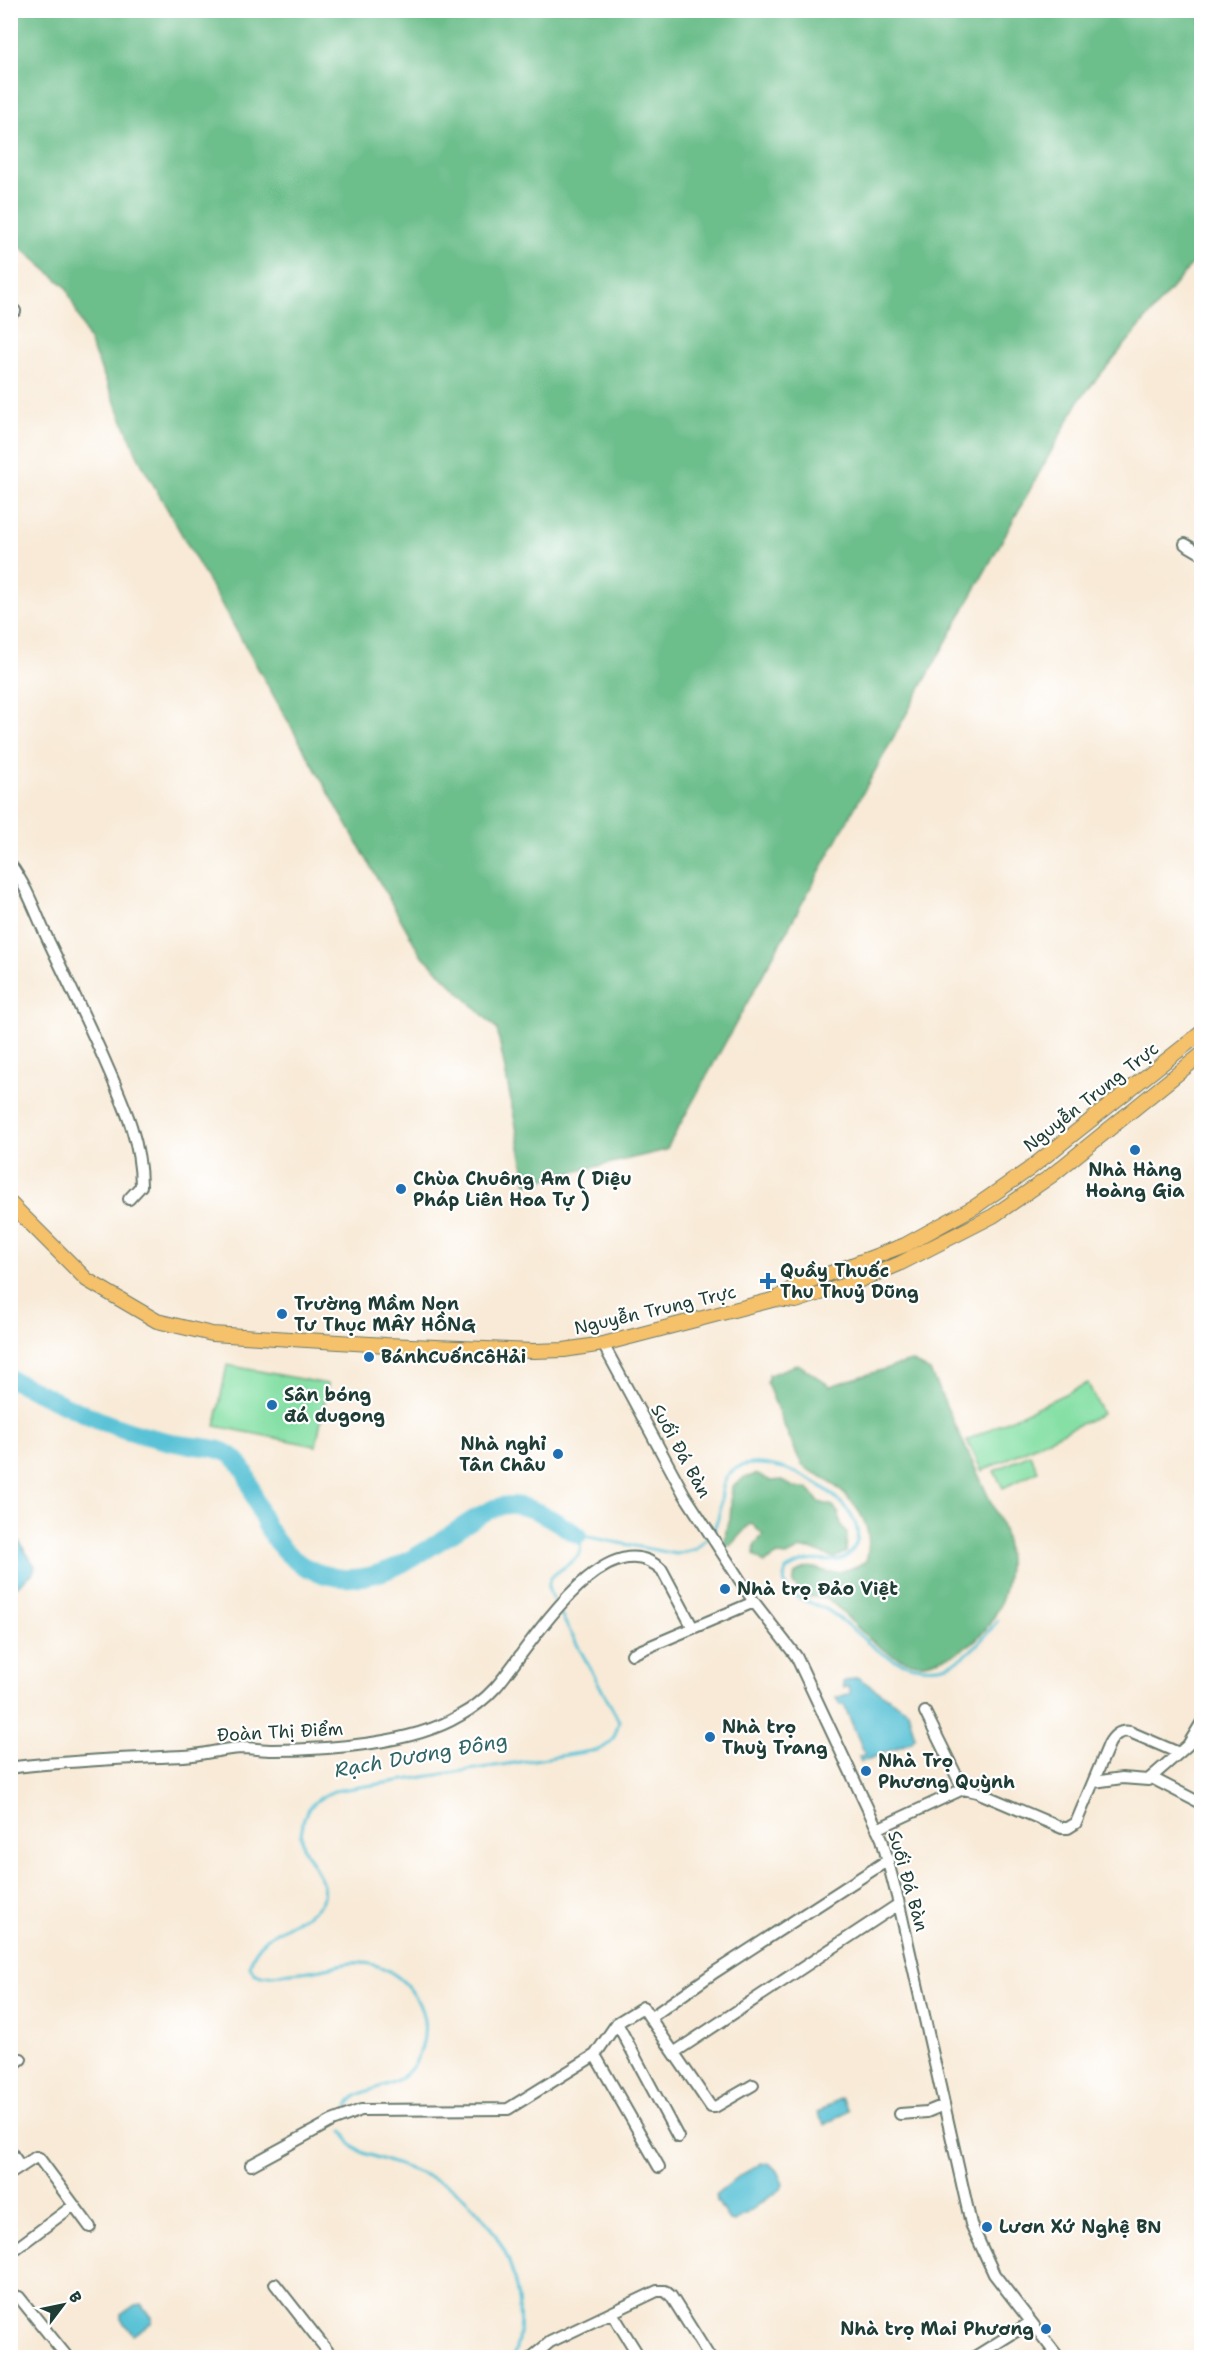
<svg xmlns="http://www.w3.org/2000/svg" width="1212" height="2368" font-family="'Shantell Sans',sans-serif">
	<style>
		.green { fill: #86e0a6; stroke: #528e6d; stroke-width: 1.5 }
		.forest { fill: #6cbe8b; stroke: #467e60; stroke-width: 1.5 }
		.water { fill: #5ac2d6; stroke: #3c8085; stroke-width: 1.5 }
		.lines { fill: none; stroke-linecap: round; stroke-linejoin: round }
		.stream { stroke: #5ac2d6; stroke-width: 3 }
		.river { stroke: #5ac2d6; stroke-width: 18 }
		.minor-casing { stroke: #6b7a6d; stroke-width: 14 }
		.major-casing { stroke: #6b7a6d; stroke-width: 16 }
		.minor { stroke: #fff; stroke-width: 10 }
		.major { stroke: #f5c16b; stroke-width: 14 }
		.poi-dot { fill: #1f6fb2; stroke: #fff; stroke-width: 2 }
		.labels { text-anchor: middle; stroke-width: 4.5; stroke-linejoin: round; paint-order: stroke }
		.street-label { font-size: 18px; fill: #1f3d34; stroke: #fff }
		.poi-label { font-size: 18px; font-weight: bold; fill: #1f3d34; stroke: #fff; text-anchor: start }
		.water-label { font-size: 20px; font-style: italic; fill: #316565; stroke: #fff }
	</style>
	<rect width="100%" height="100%" fill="#fff"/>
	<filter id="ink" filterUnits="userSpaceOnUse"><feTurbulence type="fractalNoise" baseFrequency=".0167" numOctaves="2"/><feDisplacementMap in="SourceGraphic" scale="12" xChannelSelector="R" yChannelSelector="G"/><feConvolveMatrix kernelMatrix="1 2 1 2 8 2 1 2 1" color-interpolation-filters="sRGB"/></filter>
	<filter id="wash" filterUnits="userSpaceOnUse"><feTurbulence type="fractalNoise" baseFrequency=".008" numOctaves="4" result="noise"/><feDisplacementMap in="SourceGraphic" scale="24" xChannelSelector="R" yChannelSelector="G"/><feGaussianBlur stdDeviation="1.35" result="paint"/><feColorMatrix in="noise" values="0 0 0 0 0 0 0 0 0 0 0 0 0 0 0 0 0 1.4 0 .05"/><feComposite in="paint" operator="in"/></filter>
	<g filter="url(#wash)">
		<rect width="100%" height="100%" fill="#f8ead7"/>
		<!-- green -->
		<path class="green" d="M227,1365L328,1384L316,1446L215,1426Z
			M1088,1383L1102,1414L982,1471L967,1440Z
			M1030,1454L1038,1471L1003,1488L994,1471Z"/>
		<!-- forest -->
		<path class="forest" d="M11,10L1201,11V253L1080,399L666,1150L527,1183L497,1029L420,953L140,461L66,287L11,239Z
			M911,1361L930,1371L1002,1526C1020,1578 997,1644 940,1659C933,1661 925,1664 918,1663C890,1660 867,1638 849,1619C842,1612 834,1602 825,1598C820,1596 812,1598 807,1596C802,1594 797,1587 793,1584L795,1574C813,1561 813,1570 830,1572C844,1573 855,1568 866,1561C877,1525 853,1497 824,1478C818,1474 809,1471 804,1467C798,1461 772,1396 767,1383L769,1375L798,1364L830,1386Z
			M757,1474L771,1481L782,1480L793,1487L808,1489L819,1502L833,1506L839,1514L841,1525L847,1534L846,1552L834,1558L810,1549H800L787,1556L778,1555L764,1563L754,1555L755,1544L763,1535L752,1524L749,1525L730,1546L725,1545L726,1529L730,1520L732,1487L744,1478Z"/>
		<!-- water -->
		<path class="water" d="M11,1529L35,1566L33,1573L11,1591Z
			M857,1677L908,1711L915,1737L912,1742L861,1762L859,1757L865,1754L844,1705H841L836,1698L851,1693L848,1686L844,1688L843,1682Z
			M841,2098L849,2110L825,2125L817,2113Z
			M762,2163H769L777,2171L783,2184L781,2189L734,2222L729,2221L717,2201L716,2195L739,2176Z
			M141,2304L152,2319L151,2323L133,2335L121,2319V2315L135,2305Z"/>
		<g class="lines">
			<!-- stream -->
			<path class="stream" d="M713,1531C715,1526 718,1520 719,1514C723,1499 719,1482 732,1471C770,1441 888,1512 850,1553C838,1566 822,1558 807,1561C800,1562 792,1567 786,1570C776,1599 812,1600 829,1611C846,1622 860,1637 876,1649C897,1664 926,1673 951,1664C969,1657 986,1635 998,1620
				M578,1535L676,1554L696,1549L709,1536
				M553,1600C532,1563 594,1572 578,1535
				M348,2106C354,2088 391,2089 406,2074C420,2061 428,2035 423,2015C414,1984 386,1960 352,1963C340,1964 328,1968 316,1970C298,1973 279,1974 261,1976L254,1973L250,1966C257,1927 314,1922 322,1900C331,1877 301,1858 301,1836C301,1831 303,1826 303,1822C306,1806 320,1797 334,1791L598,1750C613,1744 615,1737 619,1721L561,1615
				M343,2131L350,2143L361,2152C388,2162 421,2171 447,2185C468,2196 494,2229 504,2250C517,2277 527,2331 512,2358"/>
			<!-- river -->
			<path class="river" d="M10,1379C52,1398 92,1420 135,1433C150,1437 165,1441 180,1444C196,1447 218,1446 232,1456C247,1468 249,1483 255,1499C268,1538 292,1570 335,1577C382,1585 426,1550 463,1526C477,1517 495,1504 512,1505C535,1506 559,1524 578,1535"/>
		</g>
	</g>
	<g filter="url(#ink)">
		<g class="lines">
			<!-- minor casing -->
			<g class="minor-casing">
				<path id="minor" d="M10,313L15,311
					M1185,544L1202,554
					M10,864C29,889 37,918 51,946C69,984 87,1021 104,1059C122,1101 141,1139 141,1186L129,1199
					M603,1344L684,1494L754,1602L796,1656L882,1839L899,1904L971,2224L994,2274L1059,2358
					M632,1654L754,1602
					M925,1712L963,1789
					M10,1768C27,1765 43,1764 60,1763C101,1759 142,1758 183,1756C202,1755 221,1749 241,1748C252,1748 262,1750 273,1750C326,1750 413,1744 459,1716C472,1709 485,1699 495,1688C526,1654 604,1516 662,1570L693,1628
					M1152,1778L1202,1804
					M1094,1782L1122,1778L1148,1780L1179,1753
					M877,1829L963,1789L977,1792L1062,1828H1068L1076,1823L1109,1744C1114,1735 1120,1730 1130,1732L1179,1753L1188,1745L1202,1722
					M650,2018L711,2107H715L753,2085
					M617,2023L678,2137
					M675,2052L899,1904
					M595,2055L659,2167
					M10,2067L21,2059
					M900,2114L927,2112L944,2105
					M10,2151L21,2167
					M251,2165L332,2121L361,2110L508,2109L595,2055L617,2023L643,2007L650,2018L715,1972L888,1860
					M10,2174L36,2157L39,2158L90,2227
					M10,2253L74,2205
					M275,2284L333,2358
					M19,2297L68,2358
					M612,2313L640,2358
					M531,2358L550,2342L657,2291H665L671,2296L710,2358
					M973,2358L1031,2322"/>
			</g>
			<!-- major casing -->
			<g class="major-casing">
				<path id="major" d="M10,1203L87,1280L157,1321L212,1334L386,1345L534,1351L564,1350L603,1344L776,1299L796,1286L905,1245L976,1206L1028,1170L1202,1032
					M776,1299L796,1301L858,1281L899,1264L993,1216L1051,1176L1202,1054"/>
			</g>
			<!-- minor -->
			<use href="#minor" class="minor"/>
			<!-- major -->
			<use href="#major" class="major"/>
		</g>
	</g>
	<!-- markers -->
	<g class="poi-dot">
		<circle cx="1135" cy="1150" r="6"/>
		<circle cx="401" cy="1189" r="6"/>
		<path d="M765 1272h6v6h6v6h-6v6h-6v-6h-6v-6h6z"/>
		<circle cx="282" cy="1314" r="6"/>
		<circle cx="369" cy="1357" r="6"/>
		<circle cx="272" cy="1405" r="6"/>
		<circle cx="558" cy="1454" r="6"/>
		<circle cx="725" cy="1589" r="6"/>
		<circle cx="710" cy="1737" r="6"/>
		<circle cx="866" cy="1771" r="6"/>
		<circle cx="987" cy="2227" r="6"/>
		<circle cx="1046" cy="2329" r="6"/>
	</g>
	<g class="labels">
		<!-- street labels -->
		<g class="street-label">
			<text transform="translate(1091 1097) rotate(-38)" y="6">Nguyễn Trung Trực</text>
			<text transform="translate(655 1310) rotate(-13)" y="6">Nguyễn Trung Trực</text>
			<text transform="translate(681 1451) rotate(61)" y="6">Suối Đá Bàn</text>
			<text transform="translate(280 1732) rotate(-3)" y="6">Đoàn Thị Điểm</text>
			<text transform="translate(908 1881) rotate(74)" y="6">Suối Đá Bàn</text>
		</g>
		<!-- poi labels -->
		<g class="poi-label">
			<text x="1135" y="1176" text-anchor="middle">Nhà Hàng<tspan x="1135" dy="21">Hoàng Gia</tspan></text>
			<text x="413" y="1185">Chùa Chuông Am ( Diệu<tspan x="413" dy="21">Pháp Liên Hoa Tự )</tspan></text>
			<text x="780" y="1277">Quầy Thuốc<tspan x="780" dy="21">Thu Thuỷ Dũng</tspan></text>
			<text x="294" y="1310">Trường Mầm Non<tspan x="294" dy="21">Tư Thục MÂY HỒNG</tspan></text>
			<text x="381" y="1363">BánhCuốnCôHải</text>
			<text x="284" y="1401">Sân bóng<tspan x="284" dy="21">đá dugong</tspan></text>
			<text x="546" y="1450" text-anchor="end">Nhà nghỉ<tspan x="546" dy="21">Tân Châu</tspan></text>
			<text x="737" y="1595">Nhà trọ Đảo Việt</text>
			<text x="722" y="1733">Nhà trọ<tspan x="722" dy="21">Thuỳ Trang</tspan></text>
			<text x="878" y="1767">Nhà Trọ<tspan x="878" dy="21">Phương Quỳnh</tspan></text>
			<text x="999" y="2233">Lươn Xứ Nghệ BN</text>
			<text x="1034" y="2335" text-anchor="end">Nhà trọ Mai Phương</text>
		</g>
		<!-- water labels -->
		<g class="water-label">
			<text transform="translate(421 1755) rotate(-10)" y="7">Rạch Dương Đông</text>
		</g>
	</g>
	<!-- margin -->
	<rect width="1212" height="2368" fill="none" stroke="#fff" stroke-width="36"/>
	<!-- north arrow -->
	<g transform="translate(63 2305) rotate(58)" stroke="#ffffff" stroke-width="4.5" paint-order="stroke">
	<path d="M0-4.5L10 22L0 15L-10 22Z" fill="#1f3d34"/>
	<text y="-9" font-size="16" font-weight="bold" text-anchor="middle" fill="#1f3d34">B</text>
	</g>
</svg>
